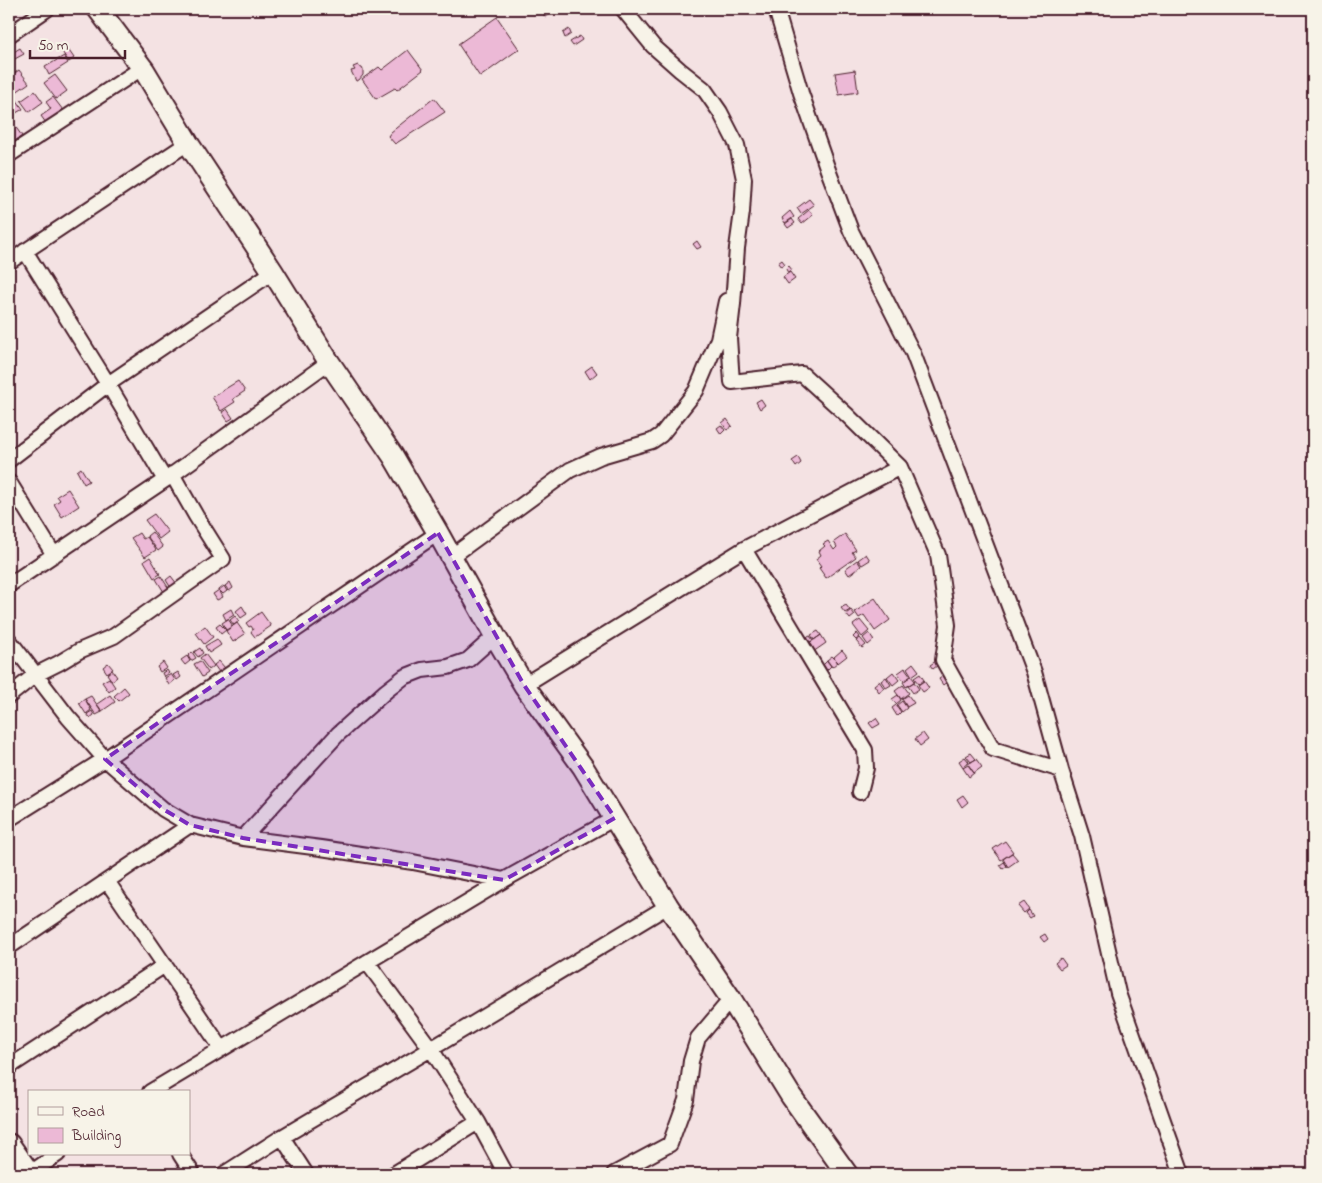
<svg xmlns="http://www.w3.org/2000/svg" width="1322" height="1183" font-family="'Indie Flower',sans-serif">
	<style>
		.building { fill: #ecb9d6; stroke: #4a1f2b }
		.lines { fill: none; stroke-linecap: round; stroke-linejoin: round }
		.street-casing { stroke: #4a1f2b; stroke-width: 18 }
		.secondary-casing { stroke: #4a1f2b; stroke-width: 24 }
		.street { stroke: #f7f3e8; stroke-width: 14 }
		.secondary { stroke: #f7f3e8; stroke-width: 20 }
		.marked { fill: #7b2cbf; fill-opacity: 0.2; stroke: #7b2cbf; stroke-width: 4; stroke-dasharray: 10 6; stroke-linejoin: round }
	</style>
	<rect width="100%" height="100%" fill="#f4e2e3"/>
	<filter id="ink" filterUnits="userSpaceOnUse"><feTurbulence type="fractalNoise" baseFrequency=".02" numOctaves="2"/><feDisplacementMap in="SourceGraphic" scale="10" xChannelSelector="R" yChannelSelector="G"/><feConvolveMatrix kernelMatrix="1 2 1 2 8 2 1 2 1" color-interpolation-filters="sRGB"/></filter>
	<g filter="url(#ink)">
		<!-- building -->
		<path class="building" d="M542,9H545L549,14L545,17L541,10Z
			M497,17L519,49L480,77L458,44Z
			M569,29L571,34L565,38L563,33Z
			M580,36L582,40L573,46L570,42Z
			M65,45L74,58L69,62L60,49Z
			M20,48L24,54L11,61L9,55Z
			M408,50L423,70L397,90L395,88L376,99L362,79L379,67L382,70Z
			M64,56L68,63L49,75L45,67Z
			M358,65L359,67L362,68L363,70V75L359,80L356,81L351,71L355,70L353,67Z
			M19,70L29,83L9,97V77Z
			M855,70L858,92L839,95L835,73Z
			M55,75L67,91L56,99L44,83Z
			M35,91L43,102L29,112L21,101Z
			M53,97L63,110L46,123L41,116L51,109L46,102Z
			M434,98L445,112L395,144L388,136L391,132Z
			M16,99L23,109L9,117V103Z
			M12,122L22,136L9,145V124Z
			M809,199L814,205L801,214L797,208Z
			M809,210L813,215L802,224L798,219Z
			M790,211L794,217L785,223L782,218Z
			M792,219L795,223L788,228L785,224Z
			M697,241L701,247L697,249L693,244Z
			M782,260L785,264L781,267L778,263Z
			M789,266L792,270L788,273L786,269Z
			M790,272L795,279L788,284L783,277Z
			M592,366L597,373L590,379L585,371Z
			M238,381L245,391L233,399L235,402L221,411L212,397Z
			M761,399L765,405L760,409L756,402Z
			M227,409L233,418L228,421L222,412Z
			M727,419L732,426L727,430L722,423Z
			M721,425L725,430L721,434L717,428Z
			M798,457L801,463L796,467L792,461Z
			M81,468L89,481L84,484L77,471Z
			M68,489L79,506L62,517L54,504L60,500L57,496Z
			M154,514L168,532L159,539L145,520Z
			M152,532L163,547L158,551L147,536Z
			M139,533L143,539L147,537L156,550L145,557L131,538Z
			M845,534L856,550L852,552L856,557L826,578L819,568L821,566L816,559L821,555L819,551L825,546L823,544L828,541L834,550L837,547L834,542Z
			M866,554L870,560L862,565L858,560Z
			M150,557L160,574L154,578L144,561Z
			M857,560L861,566L849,575L845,569Z
			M161,576L169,589L164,592L156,579Z
			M171,576L177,584L171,588L166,580Z
			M230,582L233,588L229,591L225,586Z
			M224,586L227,591L223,594L219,590Z
			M219,590L223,597L217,600L213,594Z
			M875,598L890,620L875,631L864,615L859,618L855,612Z
			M846,605L850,610L845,613L841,608Z
			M242,606L247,614L241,618L236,611Z
			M231,609L234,615L226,620L223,614Z
			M851,610L855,615L850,619L846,614Z
			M261,612L271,626L255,637L251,632L253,629L251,626L249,627L246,623Z
			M235,616L239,621L234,625L230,620Z
			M228,619L233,626L226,630L222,623Z
			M860,620L869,631L862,637L853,625Z
			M237,623L245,634L233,642L226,631Z
			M220,624L226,630L221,634L216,627Z
			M205,626L213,637L204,644L196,633Z
			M818,631L821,635L814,640L811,635Z
			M857,633L860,637L856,640L853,637Z
			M869,633L874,640L868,645L863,638Z
			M821,635L826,643L813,652L808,644Z
			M810,636L813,640L807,644L804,639Z
			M860,638L866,645L862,648L856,641Z
			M217,639L221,645L209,653L205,646Z
			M200,648L203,653L198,657L194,652Z
			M842,650L847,656L838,663L834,657Z
			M192,652L196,658L191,661L188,656Z
			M205,654L214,666L209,670L200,658Z
			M187,656L190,661L185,665L181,660Z
			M832,656L838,662L832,667L827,660Z
			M200,661L208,673L202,677L194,664Z
			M219,661L225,668L219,672L214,665Z
			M827,661L831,666L826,671L822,666Z
			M936,661L938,665L933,669L930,665Z
			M163,662L167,668L160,672L157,667Z
			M108,663L113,669L107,673L103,667Z
			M913,663L919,671L912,676L907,668Z
			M905,668L911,676L904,681L898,673Z
			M112,670L117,677L112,681L107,674Z
			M167,670L169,673L164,677L162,673Z
			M178,672L181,677L177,680L173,675Z
			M893,672L899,680L893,685L887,677Z
			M171,674L175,680L169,685L165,678Z
			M920,674L924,680L919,684L914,678Z
			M945,675L949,680L943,685L939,679Z
			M911,676L915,681L906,687L903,682Z
			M886,677L891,685L886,688L881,681Z
			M109,678L115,687L109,692L102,682Z
			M879,681L884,688L879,692L874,685Z
			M924,681L929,688L923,692L918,685Z
			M914,682L919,689L913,693L908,686Z
			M903,685L909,693L901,699L895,691Z
			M124,687L129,693L119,701L114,696Z
			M110,695L115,702L102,711L97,704Z
			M898,695L901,700L896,704L892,699Z
			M908,695L914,703L907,707L902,699Z
			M91,696L102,712L96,715L85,699Z
			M85,699L91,710L86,714L79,703Z
			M902,701L907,708L902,712L897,705Z
			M896,705L901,712L897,716L892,708Z
			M92,711L94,715L90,718L87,714Z
			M876,718L880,724L873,728L869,723Z
			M923,733L928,740L920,746L915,739Z
			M971,753L976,759L971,762L966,756Z
			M965,757L969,762L963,767L959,761Z
			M976,759L982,767L974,773L968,764Z
			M968,765L974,773L969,777L963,768Z
			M963,795L968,802L962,807L957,799Z
			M1005,841L1013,852L1001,860L993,849Z
			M1012,853L1018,860L1008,867L1003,859Z
			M1004,862L1007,866L1003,869L1000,865Z
			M1024,902L1029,909L1024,913L1018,906Z
			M1029,910L1033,916L1030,918L1026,913Z
			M1045,934L1048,939L1044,942L1040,937Z
			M1061,958L1066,965L1060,969L1055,963Z"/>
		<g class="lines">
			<!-- street casing -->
			<g class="street-casing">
				<path id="street" d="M623,9L653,46L680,70L704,89L720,112L737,145L744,179L742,212L737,248L733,304L729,338L732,382L802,374L847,415L900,467L938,555L948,625L943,660L993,749L1061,770
					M776,9L801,93L828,170L851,231L913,353L1034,672L1061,770L1082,836L1118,993L1182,1174
					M9,35L47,9
					M9,155L142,68
					M25,251L108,384L165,480
					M9,262L188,143
					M9,460L108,384L273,272
					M9,482L54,555
					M744,549L865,750L866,768L860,792
					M451,557L570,470L601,456L652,441L661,435L696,391L718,339L726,301
					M9,585L165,480L329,362
					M9,640L68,717L105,759L163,809L190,825L243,838L321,848L413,862L504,880
					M524,685L744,549L900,467
					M9,696L35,675L59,663L79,651L114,636L223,559L196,516L172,474
					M9,819L105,759L438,533
					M243,838L338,734L386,691L404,677L422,670L448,667L468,660L495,636
					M107,881L222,1049
					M9,947L190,825
					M367,962L431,1049L478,1122L506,1174
					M9,1067L165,965
					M150,1092L504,880L615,818
					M282,1137L306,1174
					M180,1154L193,1174
					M29,1174L58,1154
					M224,1174L282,1137L431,1049L668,906
					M394,1174L478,1122
					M614,1174L670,1144L686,1100L691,1061L698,1038L731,999"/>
			</g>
			<!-- secondary casing -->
			<g class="secondary-casing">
				<path id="secondary" d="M98,9L144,70L188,143L273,272L329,362L393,456L438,533L495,636L524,685L583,767L668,906L731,999L791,1096L847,1174
					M9,1144L30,1174"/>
			</g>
			<!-- street -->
			<use href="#street" class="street"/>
			<!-- secondary -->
			<use href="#secondary" class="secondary"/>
		</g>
	</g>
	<!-- marked area -->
	<path class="marked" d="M438,533L524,685L615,818L504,880L243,838L190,825L163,809L105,759Z"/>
	<!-- margin -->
	<rect width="1322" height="1183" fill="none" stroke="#f7f3e8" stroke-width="30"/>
	<rect x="15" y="15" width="1292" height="1153" fill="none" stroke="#4a1f2b" stroke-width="2" filter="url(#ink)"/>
	<!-- legend -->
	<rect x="28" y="1090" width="162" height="65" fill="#f7f3e8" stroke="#b29e9c"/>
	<rect x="38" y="1107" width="25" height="8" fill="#f7f3e8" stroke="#b29e9c"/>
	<text x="72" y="1116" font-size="15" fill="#4a1f2b">Road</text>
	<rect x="38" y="1128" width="25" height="15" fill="#ecb9d6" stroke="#b29e9c"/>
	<text x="72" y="1140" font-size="15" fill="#4a1f2b">Building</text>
	<!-- scale -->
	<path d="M30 50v8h95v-8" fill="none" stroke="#4a1f2b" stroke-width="2.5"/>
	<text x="38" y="50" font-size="15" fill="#4a1f2b" stroke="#f7f3e8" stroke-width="4" paint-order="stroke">50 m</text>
</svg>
